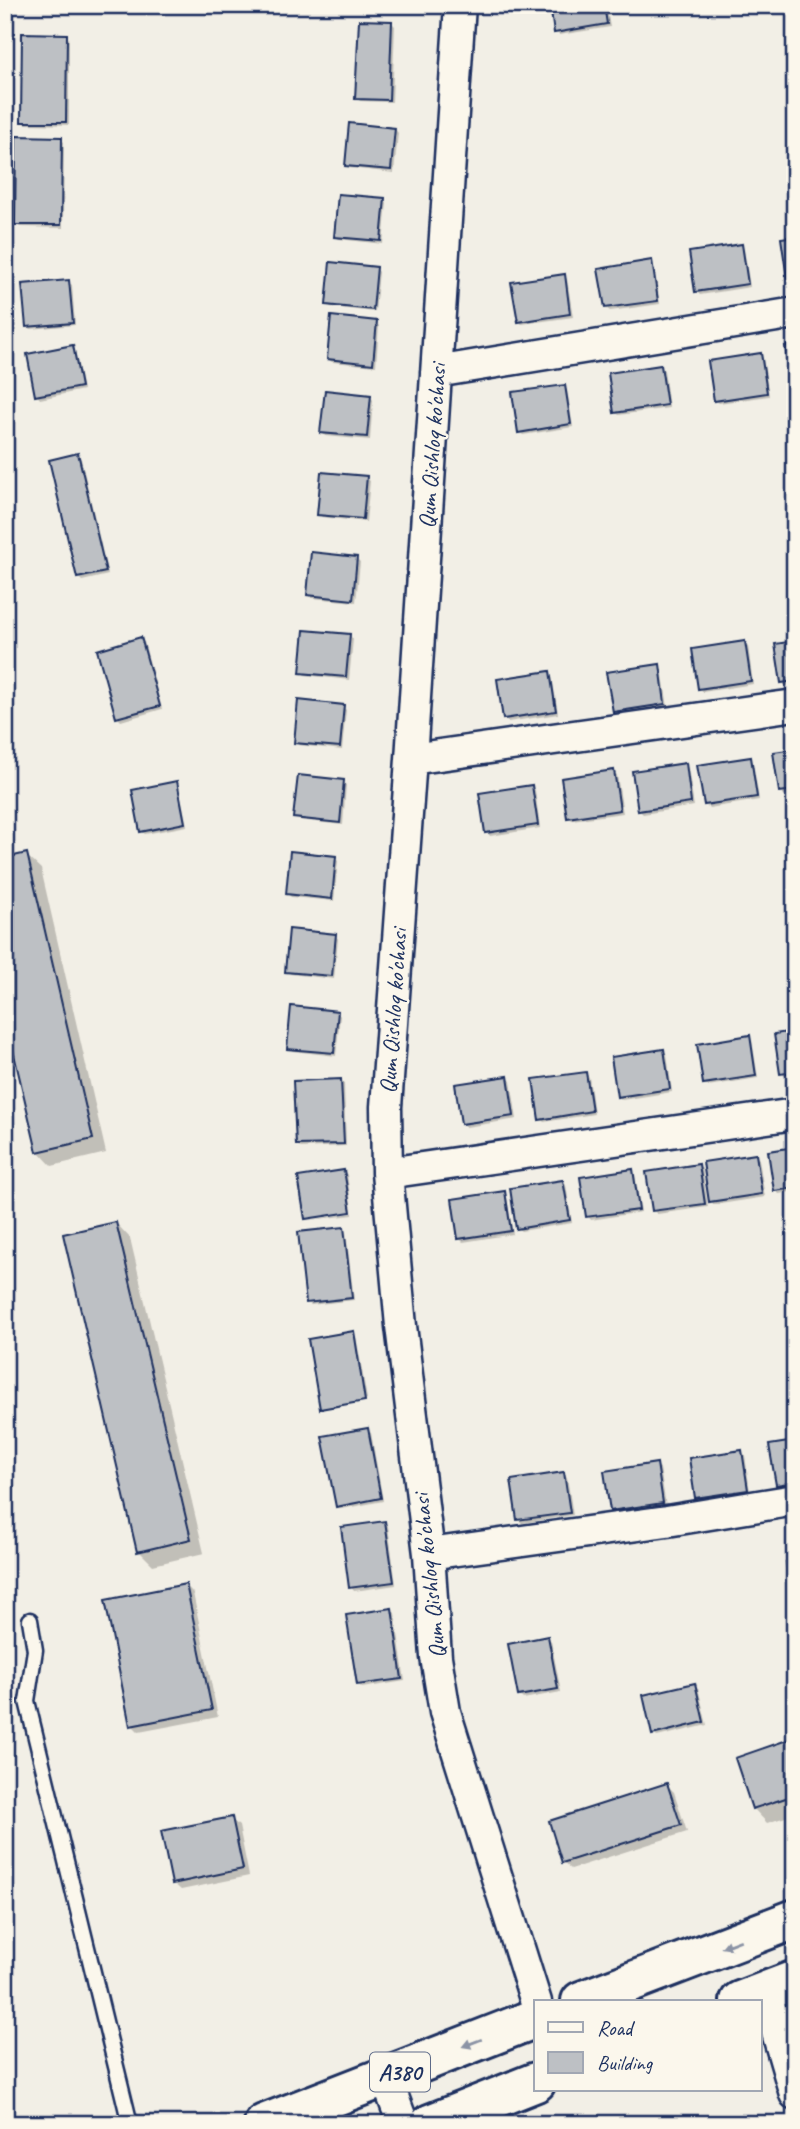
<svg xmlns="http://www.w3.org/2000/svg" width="800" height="2129" font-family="Caveat,sans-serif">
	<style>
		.shadow { fill: #0003 }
		.building { fill: #bdc0c4; stroke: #1b2f5e; stroke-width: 2 }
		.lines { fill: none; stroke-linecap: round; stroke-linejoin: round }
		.service-casing { stroke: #1b2f5e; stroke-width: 19 }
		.minor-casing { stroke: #1b2f5e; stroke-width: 35 }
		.trunk-casing { stroke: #1b2f5e; stroke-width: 44 }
		.service { stroke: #fbf7ec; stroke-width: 14 }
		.minor { stroke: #fbf7ec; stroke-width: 30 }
		.trunk { stroke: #fbf7ec; stroke-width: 38 }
		.oneway { fill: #8b93a5 }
		.labels { text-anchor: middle; stroke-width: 5; stroke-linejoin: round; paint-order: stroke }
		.shield { fill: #fbf7ec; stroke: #5e6b89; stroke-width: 2 }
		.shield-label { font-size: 23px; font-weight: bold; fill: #1b2f5e }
		.street-label { font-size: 24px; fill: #1b2f5e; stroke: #fbf7ec }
	</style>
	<rect width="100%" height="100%" fill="#f2efe6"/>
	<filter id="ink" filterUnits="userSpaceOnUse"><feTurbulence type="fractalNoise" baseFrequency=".0143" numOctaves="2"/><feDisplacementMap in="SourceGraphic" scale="14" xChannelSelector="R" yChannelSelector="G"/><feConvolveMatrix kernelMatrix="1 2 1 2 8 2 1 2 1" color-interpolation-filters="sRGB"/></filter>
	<g filter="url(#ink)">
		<!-- shadow -->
		<path class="shadow" d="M552,5H606L610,27L559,35L556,32Z
			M667,5H707L671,11Z
			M392,23L395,26L392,102L360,101L357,98Z
			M66,36L69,39V125L26,124L22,121Z
			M395,129L398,133L394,173L350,168L347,165Z
			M61,139L64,142L63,228L20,227L17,224Z
			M384,200L387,203L383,244L339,239L336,236Z
			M741,246L744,249L750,287L700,295L696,291Z
			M651,262L654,266L660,304L610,311L606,308Z
			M376,268L379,272L375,312L331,307L328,304Z
			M564,276L567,279L573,317L522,324L519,321Z
			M68,282L72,285L75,325L31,329L28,326Z
			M376,323L379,326L376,366L332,362L328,359Z
			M72,347L75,350L83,390L40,399L37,395Z
			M760,355L763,358L769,396L719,403L716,400Z
			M660,367L664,370L669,408L619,415L616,412Z
			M564,386L567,390L573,427L523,435L520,432Z
			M370,396L373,400L370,440L325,436L322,432Z
			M78,455L81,459L108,575L82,581L79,578Z
			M367,478L370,481L366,522L322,517L319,514Z
			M357,559L360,562L356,602L312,598L309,594Z
			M350,636L353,639L349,680L305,675L302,672Z
			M141,639L144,642L162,709L121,721L117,717Z
			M795,642V685L786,686L783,683Z
			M745,643L748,646L753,684L703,692L700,688Z
			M659,666L662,669L668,707L618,715L614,711Z
			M549,673L552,676L558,714L508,722L504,719Z
			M343,707L346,710L342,750L299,745L295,742Z
			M795,751V793L784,795L780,791Z
			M750,759L753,762L759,800L709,808L705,804Z
			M685,765L688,768L694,806L643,814L640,811Z
			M613,772L617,775L623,813L572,820L569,817Z
			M5,777L10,797L5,798Z
			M343,782L346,785L343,825L299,820L295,817Z
			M176,783L179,786L187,826L145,834L141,831Z
			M531,787L535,790L540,828L490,836L487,832Z
			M26,855L41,869L106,1153L52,1166L38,1151Z
			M335,858L338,861L334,901L291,897L287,893Z
			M335,935L338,939L334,979L291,974L287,971Z
			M337,1012L340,1016L336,1056L293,1051L289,1048Z
			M795,1032V1075L785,1076L782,1073Z
			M749,1037L752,1040L758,1078L708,1086L704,1083Z
			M663,1051L667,1054L672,1092L622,1100L619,1097Z
			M585,1073L589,1077L594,1114L544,1122L541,1119Z
			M507,1078L511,1081L517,1119L466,1127L463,1123Z
			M340,1081L344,1084L346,1146L301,1148L298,1145Z
			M795,1149V1191L779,1194L775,1190Z
			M755,1156L759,1159L765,1197L714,1205L711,1201Z
			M699,1165L702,1169L708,1207L657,1214L654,1211Z
			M344,1171L347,1175L352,1210L307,1217Z
			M632,1171L635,1174L641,1212L591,1220L588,1216Z
			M563,1182L566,1185L572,1223L521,1231L518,1228Z
			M504,1193L507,1197L513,1234L463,1242L460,1239Z
			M353,1213V1215L309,1220Z
			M116,1223L130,1238L204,1553L153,1565L139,1551Z
			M343,1229L346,1232L354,1300L311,1305L307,1302Z
			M353,1333L356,1336L367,1399L322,1407Z
			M367,1430L371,1433L383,1501L341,1509L337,1506Z
			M795,1443V1485L780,1487L777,1484Z
			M742,1452L745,1455L750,1493L700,1500L697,1497Z
			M656,1465L660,1468L666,1506L615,1514L612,1510Z
			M564,1474L567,1477L573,1515L522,1523L519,1520Z
			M385,1522L388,1526L396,1585L354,1591L351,1587Z
			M186,1585L193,1593L218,1717L139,1732L132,1725Z
			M392,1610L395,1613L405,1681L362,1688L358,1684Z
			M548,1638L551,1641L561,1692L523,1699L520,1696Z
			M694,1685L698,1688L707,1725L657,1737L654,1734Z
			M793,1740L795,1742V1814L767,1823L753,1808Z
			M667,1785L674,1792L687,1832L571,1869L563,1862Z
			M231,1819L239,1826L249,1876L181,1890L173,1883Z"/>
		<!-- building -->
		<path class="building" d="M550,5H604L607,24L554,33Z
			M359,20L392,21L389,100L355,99Z
			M22,33L67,34L66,122H21Z
			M349,123L395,128L391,170L345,166Z
			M16,136L62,137L61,225H15Z
			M338,194L385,198L381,241L334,237Z
			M795,236V277L787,278L781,238Z
			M742,244L748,284L695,292L689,252Z
			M652,260L658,301L605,308L598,269Z
			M330,262L377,267L373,310L326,305Z
			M565,274L570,314L518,322L511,282Z
			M69,280L73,323L26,327L22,284Z
			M331,316L377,321L373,364L327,359Z
			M73,345L81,387L35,396L27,354Z
			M795,345V386H791L785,346Z
			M761,353L767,393L714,401L708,361Z
			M661,365L667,405L614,413L608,373Z
			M565,385L571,424L518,433L512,392Z
			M325,390L371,395L367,437L320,433Z
			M78,453L106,572L77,578L49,460Z
			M321,472L367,476L363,519L317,515Z
			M311,552L357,557L353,600L307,595Z
			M304,630L350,634L346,677L300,673Z
			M141,637L160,706L116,718L97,650Z
			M745,641L751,681L698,689L692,649Z
			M795,641V681L781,683L775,644Z
			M660,664L665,704L613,712L606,672Z
			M550,671L556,711L503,719L497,679Z
			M298,700L344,705L340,747L294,743Z
			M795,749V790L779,792L773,752Z
			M751,757L757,797L704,805L697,765Z
			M686,763L691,803L638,811L632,771Z
			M614,770L620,810L567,818L561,778Z
			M298,775L344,780L340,823L293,818Z
			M177,781L185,823L140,832L132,790Z
			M532,785L538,825L485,833L479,793Z
			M290,851L336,856L332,899L286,894Z
			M27,853L93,1139L37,1152L5,1016V858Z
			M289,929L336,934L332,976L285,972Z
			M291,1006L338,1011L334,1053L287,1049Z
			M795,1031V1072L780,1074L774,1034Z
			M750,1035L756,1076L703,1084L697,1044Z
			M664,1049L670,1089L617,1097L611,1057Z
			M586,1072L592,1111L539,1120L533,1079Z
			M508,1076L514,1116L461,1124L455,1084Z
			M341,1079L344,1144L296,1145L293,1081Z
			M795,1147V1188L774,1191L768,1151Z
			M756,1154L762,1194L709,1202L703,1162Z
			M699,1164L705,1204L652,1211L646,1172Z
			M633,1169L639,1210L586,1217L580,1177Z
			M344,1170L351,1212L305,1219L298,1177Z
			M563,1180L570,1220L516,1229L510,1188Z
			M505,1191L511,1231L458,1239L452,1199Z
			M116,1222L191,1539L137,1552L63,1234Z
			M344,1227L352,1298L306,1303L298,1232Z
			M354,1331L365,1401L320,1409L308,1339Z
			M368,1428L381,1498L336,1507L322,1436Z
			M795,1441V1482L776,1485L769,1445Z
			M742,1450L748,1490L695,1498L689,1458Z
			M657,1463L663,1503L610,1511L604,1471Z
			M564,1472L570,1513L517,1520L511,1480Z
			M385,1521L394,1582L349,1588L341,1527Z
			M795,1561V1602H792L786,1562Z
			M186,1584L212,1710L130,1726L105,1600Z
			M392,1608L402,1679L357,1685L346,1615Z
			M548,1636L558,1689L518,1696L508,1644Z
			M695,1683L704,1722L652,1735L643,1695Z
			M793,1738L795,1795L752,1809L735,1758Z
			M667,1783L681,1825L562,1863L549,1821Z
			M232,1817L243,1869L172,1884L161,1831Z"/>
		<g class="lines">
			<!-- service casing -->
			<g class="service-casing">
				<path id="service" d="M30,1620L35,1650L27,1701L130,2124"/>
			</g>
			<!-- minor casing -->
			<g class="minor-casing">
				<path id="minor" d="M460,5L411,759L386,1107L387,1173L401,1326L429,1554L436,1657L445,1712L536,2002
					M436,372L795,313
					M411,759L795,705
					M387,1173L795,1114
					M429,1554L667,1521L795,1500
					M765,1991L795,2094
					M386,2078L403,2124"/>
			</g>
			<!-- trunk casing -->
			<g class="trunk-casing">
				<path id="trunk" d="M581,2001L795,1919
					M740,2001L795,1980
					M264,2124L536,2018
					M430,2124L536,2082"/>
			</g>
			<!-- service -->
			<use href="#service" class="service"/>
			<!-- minor -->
			<use href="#minor" class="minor"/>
			<!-- trunk -->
			<use href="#trunk" class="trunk"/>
		</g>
		<!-- one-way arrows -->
		<defs><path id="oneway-solid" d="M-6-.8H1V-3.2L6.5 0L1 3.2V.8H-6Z" transform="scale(1.75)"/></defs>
		<g class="oneway">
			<use href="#oneway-solid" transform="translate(731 1944) rotate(159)"/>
			<use href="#oneway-solid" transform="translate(472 2043) rotate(159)"/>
		</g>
	</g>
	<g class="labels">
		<!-- shield labels -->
		<rect class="shield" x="370" y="2052.5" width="60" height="39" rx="5"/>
		<g class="shield-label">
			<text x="400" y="2080">A380</text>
		</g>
		<!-- street labels -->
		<g class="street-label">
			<text transform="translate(432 446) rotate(-86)" y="8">Qum Qishloq ko'chasi</text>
			<text transform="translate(393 1011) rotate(-86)" y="8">Qum Qishloq ko'chasi</text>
			<text transform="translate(429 1576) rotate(-96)" y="8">Qum Qishloq ko'chasi</text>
		</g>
	</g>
	<!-- margin -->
	<rect width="800" height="2129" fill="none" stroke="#fbf7ec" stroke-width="28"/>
	<rect x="14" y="14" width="772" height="2101" fill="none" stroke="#1b2f5e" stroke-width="2.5" filter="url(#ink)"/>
	<!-- legend -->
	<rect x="534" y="2000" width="228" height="91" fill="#fbf7ec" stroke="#a1a7b3" stroke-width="2"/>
	<rect x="548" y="2022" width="35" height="10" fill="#fbf7ec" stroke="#a1a7b3" stroke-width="2"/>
	<text x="597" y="2035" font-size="21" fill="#1b2f5e">Road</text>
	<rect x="548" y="2052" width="35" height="21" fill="#bdc0c4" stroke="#a1a7b3" stroke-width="2"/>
	<text x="597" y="2070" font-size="21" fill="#1b2f5e">Building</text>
</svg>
